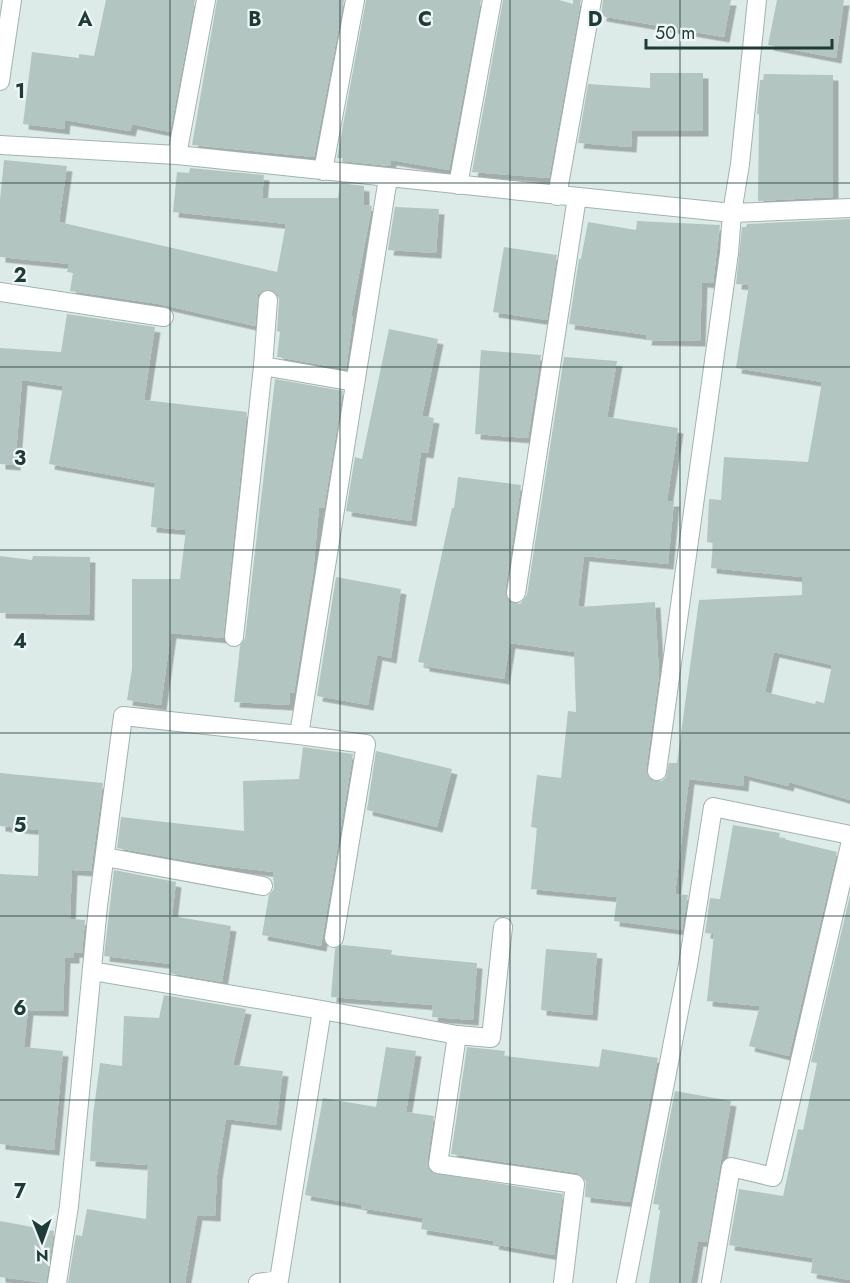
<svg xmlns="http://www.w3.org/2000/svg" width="850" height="1283" font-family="Jost,sans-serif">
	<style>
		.building { fill: #b3c5c1; fill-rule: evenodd; filter: url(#shadow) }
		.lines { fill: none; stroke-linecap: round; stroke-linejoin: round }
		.minor-casing { stroke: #a0b3b0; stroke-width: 20 }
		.minor { stroke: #fff; stroke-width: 18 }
		.grid { fill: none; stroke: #1e3b3a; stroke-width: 1.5; stroke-opacity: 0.55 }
		.grid-label { font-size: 20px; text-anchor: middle; font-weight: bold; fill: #1e3b3a; stroke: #eef7f5; stroke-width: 4.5; stroke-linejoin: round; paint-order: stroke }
	</style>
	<defs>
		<filter id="shadow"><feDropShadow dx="5.5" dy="5.5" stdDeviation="0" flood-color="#0004"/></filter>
	</defs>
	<rect width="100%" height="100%" fill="#ddebe8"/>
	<!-- building -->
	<path class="building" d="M106,0H195L170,132L132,124L130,131L65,120L64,129L23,124L32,52L79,58V54L94,56Z
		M217,0H344L314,157L192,145Z
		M366,0H481L449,170L391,160L390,166L342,161L343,158H337Z
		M503,0H559L573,4V0H581L549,178L472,172Z
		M603,0H731L724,37L601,16Z
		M777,0H844L836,58L768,45Z
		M650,73H703V131H632L631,147L578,143L588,84L650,88Z
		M764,74L833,75V197L758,201L759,114H757L760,80H763Z
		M4,160L67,166L59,222L277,272L286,224L173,212L177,172L189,173L190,168L264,175L262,198H338L340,183L364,186V205L372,206L351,316L353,317L346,369L277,357L280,332L277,331L279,300L278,295L269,289L258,294L255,326L159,304L70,291L73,273L67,272L69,264L0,257V200Z
		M395,207L439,209L436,253L388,250Z
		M850,219V800L789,782L788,786L744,775L743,786L689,779L675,894L688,895L682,930L614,921L617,897L531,889L537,828L531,827L537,775L561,778L568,711L576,712L574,652L510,643L504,679L424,666V663L418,662L452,508H454L458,477L521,485L505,592L509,601L520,604L527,595L564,357L617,361L607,417L678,428L667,501H674L668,564L584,556L578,607L655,602L659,675L646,770L651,780L662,781L666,777L669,763H677L699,600L802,595V577L711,568L713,543L707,542L709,499L721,500L724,457L808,462L822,382L736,368L749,285L736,284L742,227H746L747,224ZM774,652L832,665L824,703L816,701L815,704L765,692Z
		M637,221L720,225L713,283L702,282L700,341L646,340L647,335L569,324L579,259H581L588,222L636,230Z
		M504,247L557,255L547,320L493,312Z
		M67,314L155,327L144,400L247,412L223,638L171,633L161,705L127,700L132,669V579H180L186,530L151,527L155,483L49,464L63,386L22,380L15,465L0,464V348L61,352Z
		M389,329L438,339L422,416L434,418L428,453L421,452L411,521L346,511L355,457L362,459Z
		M481,350L541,355L528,438L475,434Z
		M275,379L343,391L324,508L319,507L313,574L294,693L290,692L289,705L234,702L240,646L245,638Z
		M0,556L32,560L33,556L90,557L89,615L0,613Z
		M336,577L401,589L391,658L377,655L368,705L317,696Z
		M303,747L353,754L321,946L262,935L269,895L274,889L273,872L207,864L117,848L121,817L244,831L243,781L299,779Z
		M376,751L452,769L437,827L367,810Z
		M0,773L103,783L91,871L72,870L70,919L85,920L82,953L74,952V958H65L63,1011L28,1010L24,1047L63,1051L54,1150L0,1144V874L38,876L39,830L0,826Z
		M733,825L780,833L779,838L837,852L789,1056L749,1046L760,1006L707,1001L714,934L705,933L710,898L720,899Z
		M114,870L176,882L172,916L231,926L222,982L169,973L171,964L104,956Z
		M850,895V1280L811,1273L813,1258L729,1245L739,1189L783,1196L798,1129L803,1130L817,1063L811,1062Z
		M343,945L392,950L391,955L477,963L473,1020L432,1017L433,1005L331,997L335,949Z
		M546,949L597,953L592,1015L541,1010Z
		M164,995L246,1009L233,1065L283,1071L276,1125L226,1119L217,1175L215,1216L197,1215L185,1283H68L76,1235L82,1236L87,1209L146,1219L148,1165L90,1161L93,1115L100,1063L122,1066L124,1016L159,1018Z
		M386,1047L416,1051L406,1112L434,1116L427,1162L431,1172L563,1194L554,1255L493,1244L494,1241L421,1229L423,1218L361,1208L362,1205L305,1195L323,1098L376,1107Z
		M467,1047L505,1051L504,1056L599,1067L602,1049L658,1058L630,1202L585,1197L586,1180L577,1173L451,1154Z
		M675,1091L731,1101L707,1242L698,1241L691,1283H649L661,1205L653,1204Z
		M0,1221L54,1231L46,1283L0,1277Z"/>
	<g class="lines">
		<!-- minor casing -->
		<g class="minor-casing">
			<path id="minor" d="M0,81L12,0
				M0,145L177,155L732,213L850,208
				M177,155L206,0
				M323,171L355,0
				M458,185L492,0
				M557,196L592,0
				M0,292L164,317
				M268,300L263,366L354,382
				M516,593L577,197
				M234,637L263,366
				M299,735L366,744L334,938
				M657,771L729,253L732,213L740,164L757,0
				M105,857L263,886
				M92,971L322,1010L279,1280L258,1283
				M322,1010L457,1035L438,1164L575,1184L563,1283
				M457,1035L491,1038L503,927
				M57,1283L69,1206L98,906L123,716L299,735L388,178
				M626,1283L688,965L713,807L850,835
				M711,1283L731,1167L773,1177L850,845"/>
		</g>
		<!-- minor -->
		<use href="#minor" class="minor"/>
	</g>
	<!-- grid -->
	<path class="grid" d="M170,0V1283M340,0V1283M510,0V1283M680,0V1283M0,183H850M0,367H850M0,550H850M0,733H850M0,916H850M0,1100H850"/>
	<g class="grid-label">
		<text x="85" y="26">A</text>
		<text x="255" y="26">B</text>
		<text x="425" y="26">C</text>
		<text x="595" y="26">D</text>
		<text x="20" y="98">1</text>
		<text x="20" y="282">2</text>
		<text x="20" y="465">3</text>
		<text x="20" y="648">4</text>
		<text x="20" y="832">5</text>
		<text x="20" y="1015">6</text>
		<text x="20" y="1198">7</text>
	</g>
	<!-- north arrow -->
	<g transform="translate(42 1241) rotate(179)" stroke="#eef7f5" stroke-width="4.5" paint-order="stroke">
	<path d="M0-4.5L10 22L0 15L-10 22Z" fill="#1e3b3a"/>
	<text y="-9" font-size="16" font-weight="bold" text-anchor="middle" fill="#1e3b3a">N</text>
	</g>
	<!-- scale -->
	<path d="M646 39v9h186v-9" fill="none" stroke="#1e3b3a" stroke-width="3"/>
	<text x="655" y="39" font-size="18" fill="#1e3b3a" stroke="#eef7f5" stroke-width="4.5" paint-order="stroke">50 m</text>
</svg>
